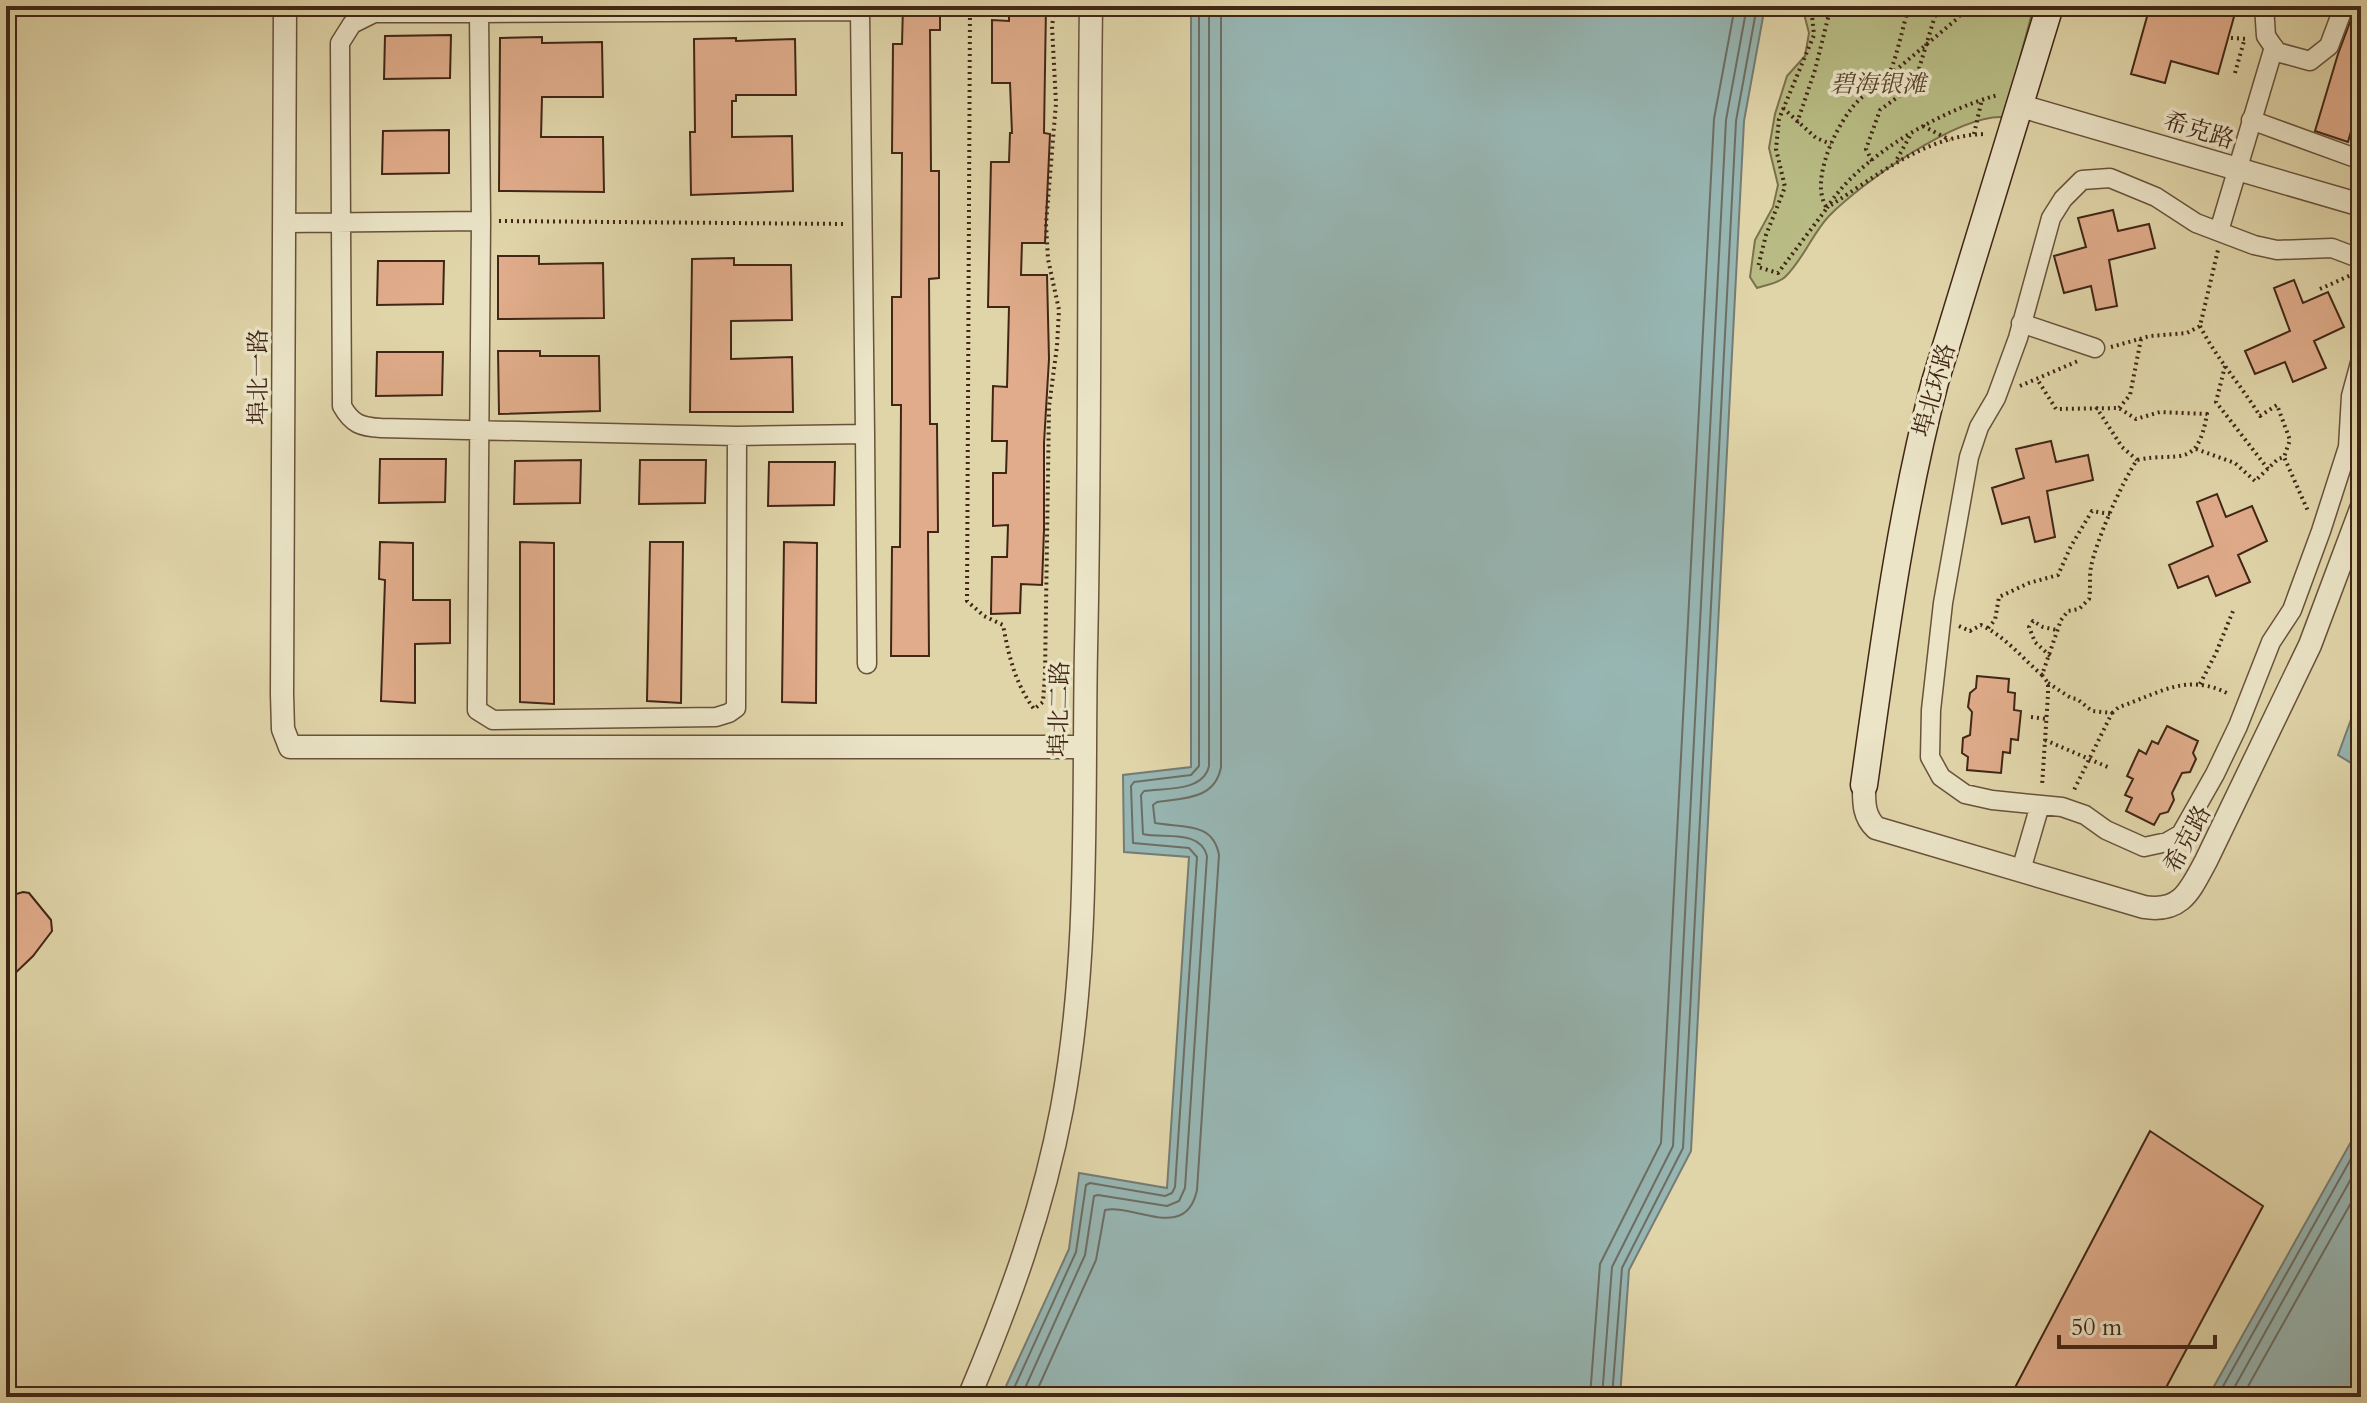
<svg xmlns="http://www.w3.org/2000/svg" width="2367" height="1403" font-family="Cardo,'Noto Serif SC',serif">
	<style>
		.green { fill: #b8bc84; stroke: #7c714d; stroke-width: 2 }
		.water { fill: #97b6b3; stroke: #757c74; stroke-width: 2 }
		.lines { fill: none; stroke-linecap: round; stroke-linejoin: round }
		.shore { stroke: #6c6e64; stroke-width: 2 }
		.building { fill: #e0ac8b; stroke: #412616; stroke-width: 2 }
		.minor-casing { stroke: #69523b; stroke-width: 21 }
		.tertiary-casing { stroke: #69523b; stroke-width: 25 }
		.secondary-casing { stroke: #412616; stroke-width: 29 }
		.path { stroke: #412616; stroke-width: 4; stroke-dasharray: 2 4; stroke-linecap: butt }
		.minor { stroke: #ebe4c7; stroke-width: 18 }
		.tertiary { stroke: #ebe4c7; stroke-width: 22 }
		.secondary { stroke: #ebe4c7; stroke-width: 26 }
		.labels { text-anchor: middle; stroke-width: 7; stroke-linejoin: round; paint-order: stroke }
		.park-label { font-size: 24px; font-style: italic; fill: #59442c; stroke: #ebe4c7 }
		.street-label { font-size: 24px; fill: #412616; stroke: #ebe4c7 }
	</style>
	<rect width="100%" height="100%" fill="#e0d5a9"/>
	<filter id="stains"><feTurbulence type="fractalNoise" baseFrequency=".0025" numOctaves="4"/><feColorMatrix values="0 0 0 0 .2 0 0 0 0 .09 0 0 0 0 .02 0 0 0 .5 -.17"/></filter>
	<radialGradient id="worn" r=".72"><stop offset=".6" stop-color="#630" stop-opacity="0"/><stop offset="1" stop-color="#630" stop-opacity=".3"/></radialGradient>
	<!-- green -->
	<path class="green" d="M1802,6H2034L2004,117C1958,114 1861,183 1829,216C1812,234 1803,260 1785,277C1779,283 1765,285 1757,288L1750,277L1755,240L1773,207L1778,185L1769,148L1775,114L1787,76L1805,56L1809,33Z"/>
	<!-- water -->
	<path class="water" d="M1191,6H1765L1744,121L1691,1151L1629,1270L1620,1397H1001L1069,1249L1079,1173L1167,1188L1189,857L1124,852L1123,775L1191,767Z
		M2361,692V769L2338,755Z
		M2361,1124V1397H2208Z"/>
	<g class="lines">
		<!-- shore -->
		<path class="shore" d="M1010,1397L1076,1252L1086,1185L1090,1183L1165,1196L1172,1193L1175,1187L1197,857L1189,848L1133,843L1131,786L1134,782L1191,775L1199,766V6
			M1021,1397L1085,1255L1094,1196L1098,1195L1167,1206L1179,1201L1185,1188L1207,856C1200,829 1164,839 1143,834L1141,795L1144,791C1166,788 1203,792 1209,766V6
			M1034,1397L1096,1260L1105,1210C1135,1204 1186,1242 1197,1190L1219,855C1213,821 1182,828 1155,823L1153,805L1157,802C1183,798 1215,800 1221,767V6
			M1590,1397L1600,1264L1661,1143L1714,119L1735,6
			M1602,1397L1612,1267L1673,1146L1726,120L1747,6
			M1612,1397L1622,1268L1683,1148L1736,121L1757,6
			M2217,1397L2361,1141
			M2229,1397L2361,1161
			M2242,1397L2361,1185"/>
	</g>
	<!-- building -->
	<path class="building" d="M903,6H940V30H930L931,171H939V278L929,279L930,424H937L938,532H928L929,656H891L892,547H900L901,405H892V297H901L902,153H892L893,44H902Z
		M1009,6H1046L1044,133L1050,134L1045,243H1022L1021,275H1047L1049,359L1044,443V530L1042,585L1021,584L1020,613L991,614L992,557H1007L1008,525L993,526V473H1006L1007,441H992L993,386L1007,387L1009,307H988L991,162H1009L1010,133H1012L1010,83H992V20L1009,21Z
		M2150,6H2237L2218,74L2171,61L2165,83L2131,74Z
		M2356,6H2361V111L2357,110L2348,142L2315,131L2338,54Z
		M451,35L450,78L384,79L385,36Z
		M542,37V43L602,42L603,97H542L541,137H603L604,192L499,191L500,38Z
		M736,38V41L795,39L796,95H736V101H732V137L792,136L793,191L691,195L690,132H695L694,39Z
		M449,130V173L382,174L383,131Z
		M2113,210L2118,231L2149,224L2155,248L2109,260L2117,306L2096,310L2091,286L2064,293L2054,256L2086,247L2078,218Z
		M498,256H539V264L603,263L604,318L498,319Z
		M734,258V265H791L792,320L731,321V359L792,357L793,412H690L692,259Z
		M378,261H444L443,304L377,305Z
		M2294,280L2303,303L2328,292L2344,327L2314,341L2326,368L2293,382L2285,362L2255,374L2245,351L2290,331L2274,288Z
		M498,351H540V356H599L600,411L499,414Z
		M377,352H443L442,395L376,396Z
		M2051,441L2056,462L2088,455L2093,480L2047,491L2055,537L2035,542L2029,517L2002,524L1992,488L2024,478L2016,449Z
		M380,459H446L445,502L379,503Z
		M581,460L580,503L514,504L515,461Z
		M640,460H706L705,503L639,504Z
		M769,462H835L834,505L768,506Z
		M2217,494L2226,517L2252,506L2267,541L2238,555L2250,582L2216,596L2208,576L2178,588L2169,565L2213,546L2197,502Z
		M380,542L413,543V600H450V643L415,644V703L381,701L385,580L379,579Z
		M520,542L554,543V704L520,702Z
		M650,542H683L681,703L647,701Z
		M784,542L817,543L816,703L782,702Z
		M1977,676L2009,679L2008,692L2015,693L2014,710L2021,711L2018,740L2011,739L2010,753L2003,752L2001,773L1967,770L1968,757L1962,753L1963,738L1970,735L1972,712L1968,707L1970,693L1976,688Z
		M2167,726L2198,741L2193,753L2196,759L2190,772L2182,773L2172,793L2174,800L2168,812L2160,814L2154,825L2126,811L2132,798L2125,795L2133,779L2127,776L2139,750L2146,754L2152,741L2158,744Z
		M23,892L29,893L51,920L52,931L33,956L6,982V897Z
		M2150,1131L2263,1206L2161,1397H2010Z"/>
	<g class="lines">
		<!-- minor casing -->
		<g class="minor-casing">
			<path id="minor" d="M479,6V13H374L352,24L340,43L342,406C352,424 361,427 381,428L737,436L865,434L860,11L479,13L481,221
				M2264,6L2266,36L2277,52L2310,61L2329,46L2344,6
				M2251,120L2361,160
				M284,223L481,221L477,710L493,720L716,717L729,713L736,708L737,436
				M2219,231L2274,47
				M2361,259L2332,248L2277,250L2254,245L2196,223L2156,197L2110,178L2082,180L2063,199L2051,218L2018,338L1996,398L1979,427L1969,457L1943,603L1931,710L1930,757L1941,777L1965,794L1992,800L2062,807L2085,815L2106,830L2144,847L2167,842L2181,834L2215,774L2238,726L2271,642L2292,610L2321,531L2348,447L2351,396L2361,359
				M2021,323L2095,348
				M865,434L867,664
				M2021,870L2040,805"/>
		</g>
		<!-- tertiary casing -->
		<g class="tertiary-casing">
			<path id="tertiary" d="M285,6L282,694L283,729L290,747H1084
				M2021,106L2361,205
				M1864,785C1864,801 1863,816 1876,828L2144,907C2182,913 2190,890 2206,861L2310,645L2361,509
				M969,1397C1009,1303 1043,1209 1062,1108C1090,957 1083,803 1086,650C1091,435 1088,221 1091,6"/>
		</g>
		<!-- secondary casing -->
		<g class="secondary-casing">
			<path id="secondary" d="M1864,785C1883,650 1900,515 1935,382L2050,6"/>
		</g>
		<!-- path -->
		<path class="path" d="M970,6L967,601L984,616L1003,625C1009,657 1015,683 1034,709L1043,702L1045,674L1049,407L1057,346L1059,310L1048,259L1046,224L1056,103L1052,26L1055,6
			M1811,6L1814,35L1779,119L1776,149L1785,187L1766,235L1758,267L1778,273L1827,208C1808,181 1838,121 1858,101C1866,92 1879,87 1887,77C1895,67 1904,21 1909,6
			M2231,38L2249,39
			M2235,73L2244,41
			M1890,75L1958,18L1965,6
			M1783,108L1816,138L1831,144
			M1797,123L1815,70L1831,6
			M1923,126L1950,140
			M1974,134L1982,99
			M1897,159L1910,136
			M1872,161L1866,149L1880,110L1914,85L1938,6
			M1831,205C1878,175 1928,134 1987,134
			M1827,208C1858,157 1941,110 1998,95
			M499,221L846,224
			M2320,289L2351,275
			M2200,326C2216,358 2241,385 2260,416L2277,405L2290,440L2284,457
			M2111,347L2150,336L2187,333L2200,326L2218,250
			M2225,366L2216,402L2268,469
			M2020,386L2078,361
			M2096,407L2122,447L2137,460
			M2119,408L2130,395L2141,339
			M2196,449L2235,463L2255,481L2278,459L2284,457L2308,511
			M1959,626L1970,631L1981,625C2006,637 2022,658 2042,675L2061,620L2068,611L2079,609L2089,599C2091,589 2089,577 2091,567C2096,541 2122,482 2137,460C2179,451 2197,471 2207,414L2160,412L2136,419L2119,408L2056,409L2037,379
			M1988,628L1995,620L1999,597L2029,583L2058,575L2071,546L2092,511L2110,514
			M2050,656L2035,642L2029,627L2033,621L2043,627L2057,630
			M2042,675L2048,683V695L2042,786
			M2048,683L2071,698L2077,699L2092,711L2112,713L2073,792
			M2200,684L2216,653L2233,611
			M2112,713L2119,707C2161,693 2186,672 2229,694
			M2031,717L2047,719
			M2045,740L2110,768"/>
		<!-- minor -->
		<use href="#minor" class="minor"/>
		<!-- tertiary -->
		<use href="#tertiary" class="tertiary"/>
		<!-- secondary -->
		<use href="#secondary" class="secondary"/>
	</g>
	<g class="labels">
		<!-- park labels -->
		<g class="park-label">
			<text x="1878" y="92">碧海银滩</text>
		</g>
		<!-- street labels -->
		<g class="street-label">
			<text transform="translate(2199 130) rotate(17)" y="8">希克路</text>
			<text transform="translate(258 377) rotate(-90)" y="8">埠北一路</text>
			<text transform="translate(1934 390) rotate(-74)" y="8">埠北环路</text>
			<text transform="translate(1059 709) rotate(-89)" y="8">埠北二路</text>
			<text transform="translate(2187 839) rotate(-62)" y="8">希克路</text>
		</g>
	</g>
	<!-- margin -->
	<rect width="2367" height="1403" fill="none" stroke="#e0d5a9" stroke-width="32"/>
	<rect x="8" y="8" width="2351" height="1387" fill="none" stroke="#412616" stroke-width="4"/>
	<rect x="16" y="16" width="2335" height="1371" fill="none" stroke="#412616" stroke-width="2"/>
	<!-- scale -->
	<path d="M2059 1335v12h156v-12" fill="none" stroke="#412616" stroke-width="4"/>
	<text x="2071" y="1335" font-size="24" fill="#412616" stroke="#ebe4c7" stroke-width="6" paint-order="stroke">50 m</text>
	<rect width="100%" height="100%" filter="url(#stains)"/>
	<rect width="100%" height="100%" fill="url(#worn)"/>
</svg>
